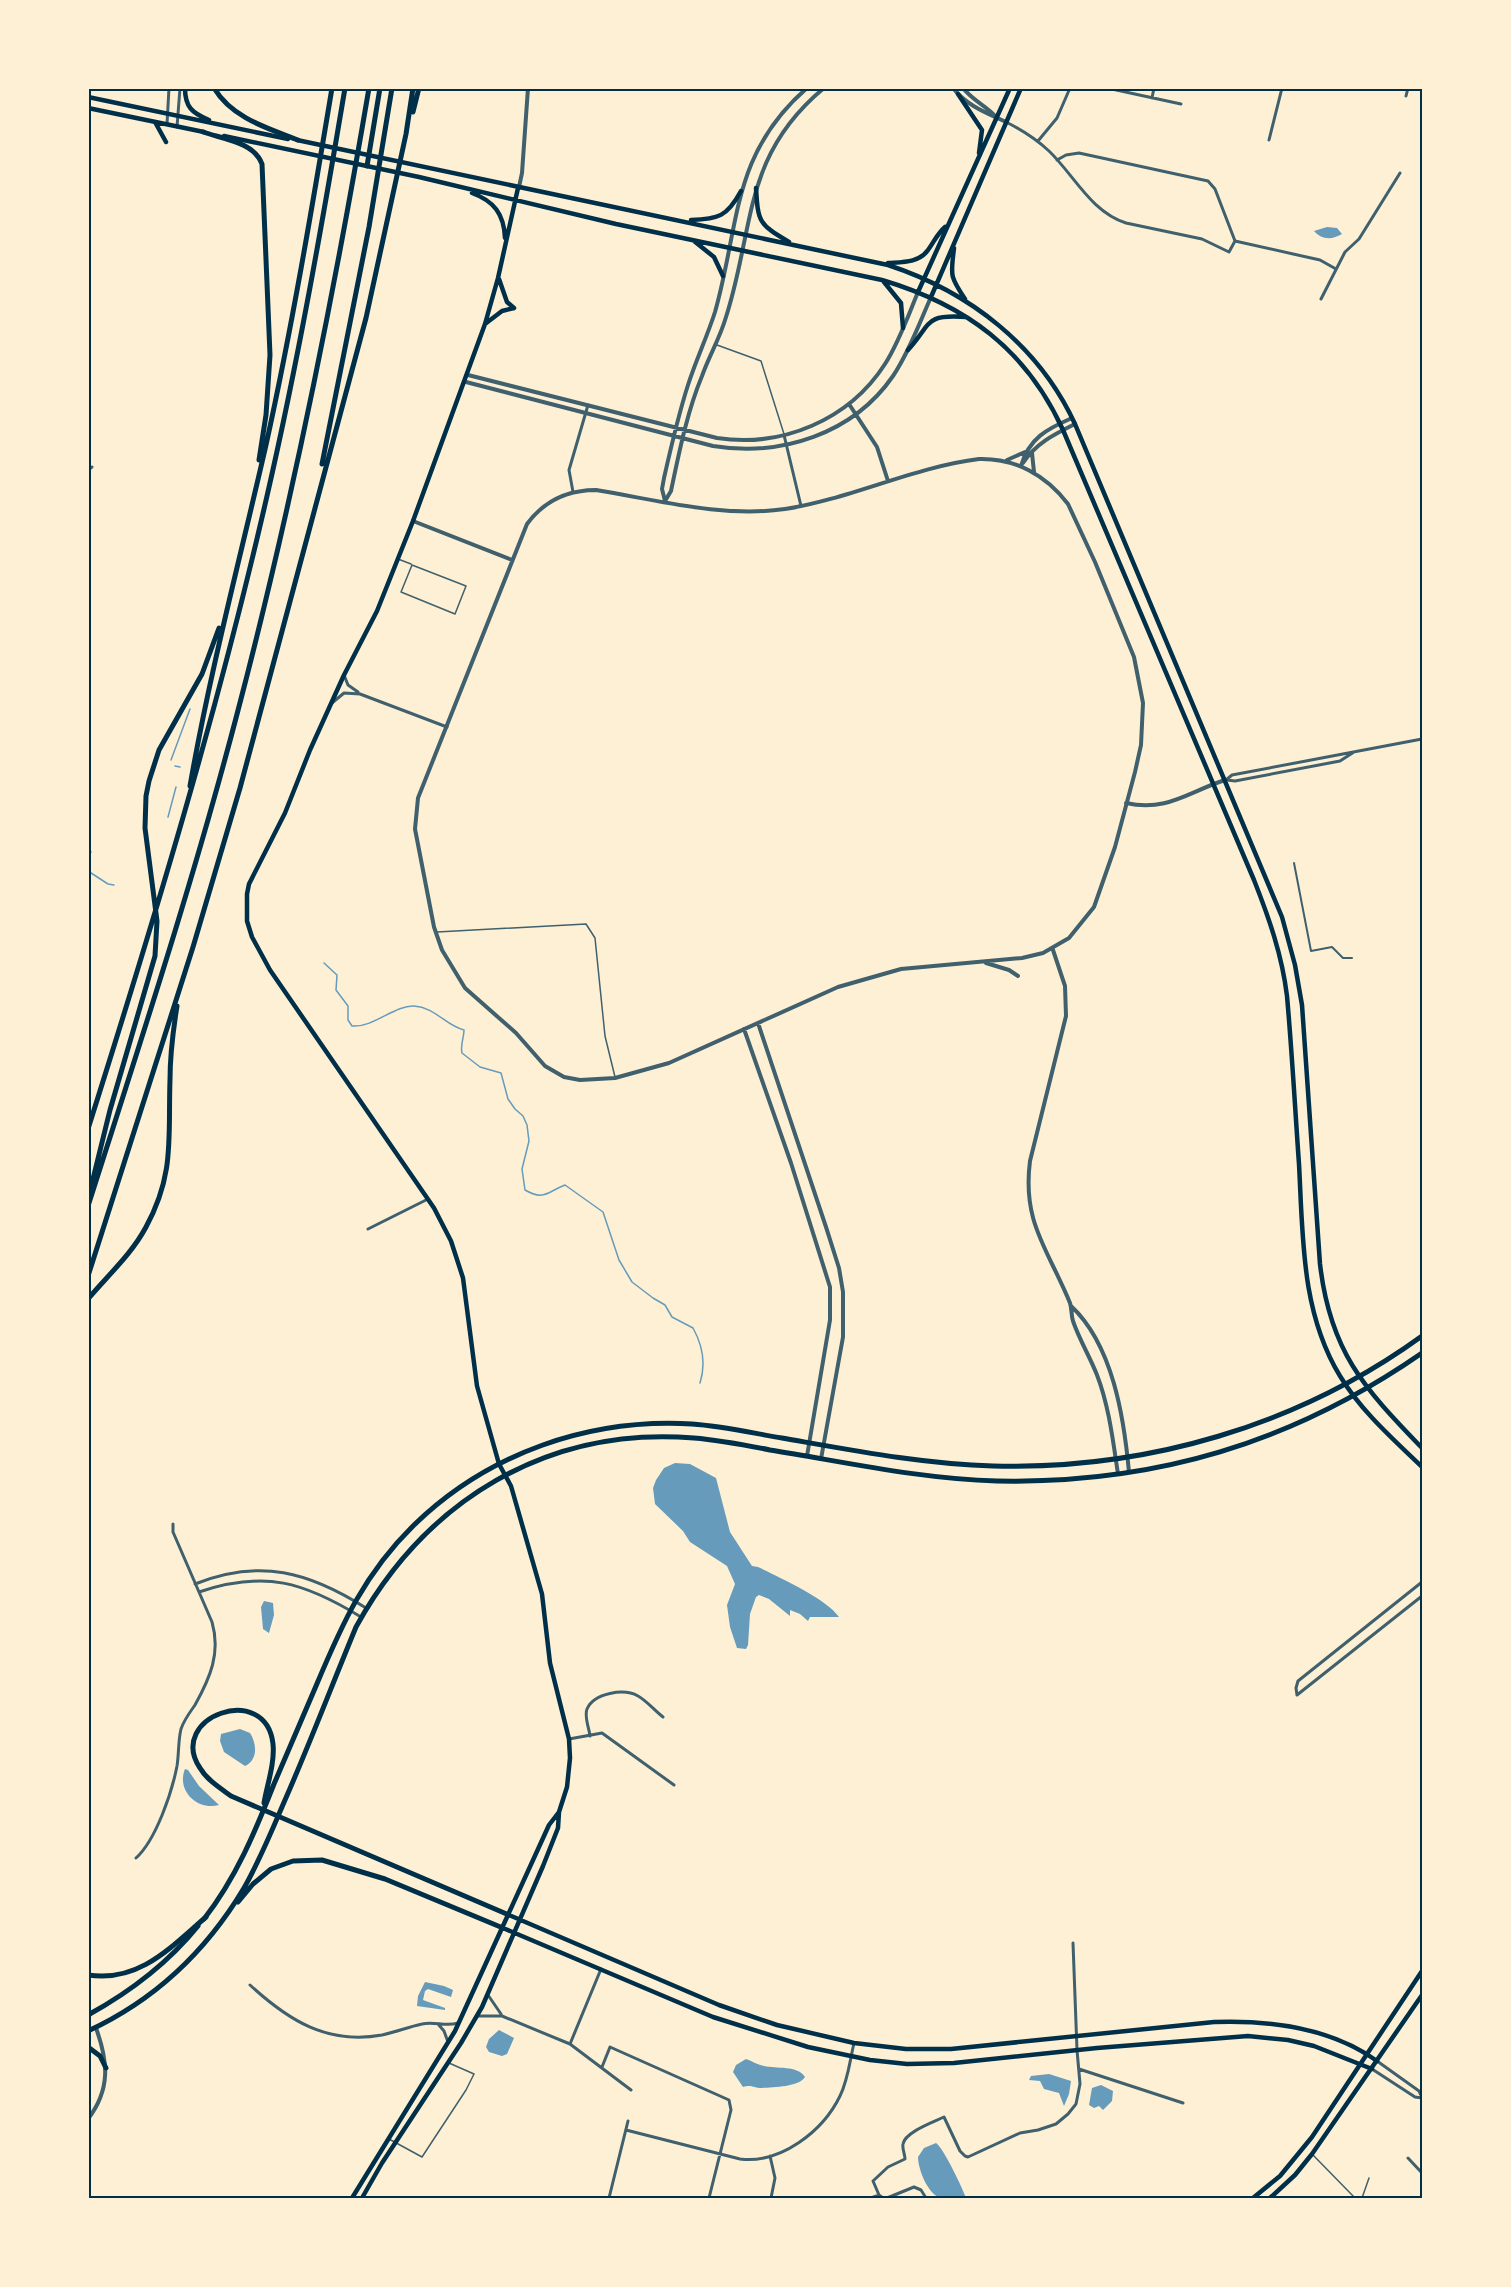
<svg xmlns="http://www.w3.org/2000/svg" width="1511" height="2287" font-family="Poppins,sans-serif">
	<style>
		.water { fill: #669bbc }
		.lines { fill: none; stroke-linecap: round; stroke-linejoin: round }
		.stream { stroke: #669bbc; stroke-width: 1.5 }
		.service { stroke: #3f606c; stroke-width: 1.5 }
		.pedestrian { stroke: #3f606c; stroke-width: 2 }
		.minor { stroke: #3f606c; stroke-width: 3 }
		.tertiary { stroke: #3f606c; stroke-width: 4 }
		.secondary { stroke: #003049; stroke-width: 4.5 }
		.primary { stroke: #003049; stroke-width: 4.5 }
		.trunk { stroke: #003049; stroke-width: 5 }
		.motorway { stroke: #003049; stroke-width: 5 }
		.neatline { fill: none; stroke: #003049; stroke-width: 2 }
	</style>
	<rect width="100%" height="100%" fill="#fdf0d5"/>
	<!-- water -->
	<path class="water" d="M1327,227L1337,228L1342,234C1332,240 1322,240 1314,231Z
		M675,1463L690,1464L716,1478L730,1532L752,1566L758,1567C779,1577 827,1599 839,1617H810L808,1621L800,1614L790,1610V1616L769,1599L759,1595L756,1597L750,1614L748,1645L746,1649L737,1648L730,1627L727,1605L735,1584L727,1566L690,1542L683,1531L655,1504L653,1488L656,1480L664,1468Z
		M264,1601L273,1603L274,1615L269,1633L263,1629L261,1607Z
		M240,1729L250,1733C257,1744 258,1760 245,1766L224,1752L220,1741L221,1734Z
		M185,1769L188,1770L199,1786L219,1805C198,1811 176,1791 185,1769Z
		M425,1982L444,1986L453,1990L451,1997L428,1989L425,1991L423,2000L445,2008V2010L417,2006L418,1996Z
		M499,2030L514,2038L507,2054L502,2056L489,2052L486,2047L489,2039Z
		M746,2059C752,2061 758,2065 764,2066C776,2069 798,2065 805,2077C799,2087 774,2087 762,2088C754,2088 751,2084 743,2087L733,2072L736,2065Z
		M1049,2074L1071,2081L1069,2094L1064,2106L1059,2093L1044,2089L1040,2081L1029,2080L1031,2076Z
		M1101,2085L1113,2091L1112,2101L1103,2110L1099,2106L1094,2108L1089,2105L1092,2088Z
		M936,2143C943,2147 963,2189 966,2198C959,2199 948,2200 941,2198C928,2195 918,2169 918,2157L924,2148Z"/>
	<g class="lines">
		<!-- stream -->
		<path class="stream" d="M171,760L190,709
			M175,766L180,767
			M168,817L176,787
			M88,848L91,852L88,859
			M88,871L108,884L114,885
			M324,963L337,975L336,990L348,1006V1020L352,1026C373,1028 395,1005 414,1006C435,1007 446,1026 464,1030C464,1038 460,1045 462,1053L480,1067L501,1073L508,1099L515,1109L523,1116L527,1125L529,1141L522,1169L525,1190C544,1201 547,1192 565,1185L603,1212L619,1260L632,1282L653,1298L665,1305L672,1317L693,1328C703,1346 706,1364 700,1383"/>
		<!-- service -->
		<path class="service" d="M717,345L761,361L784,434
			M398,559L411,564
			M412,565L466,586L455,614L401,592Z
			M437,932L586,924L595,938L605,1036L615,1077
			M389,2139L422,2157L466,2090L474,2074L449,2063
			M1313,2155L1355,2198
			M1362,2198L1369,2178"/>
		<!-- pedestrian -->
		<path class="pedestrian" d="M1294,863L1311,951L1332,947L1343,958H1352"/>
		<!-- minor -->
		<path class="minor" d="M1107,88L1181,104
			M1406,96L1408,88
			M1152,98L1154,88
			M1006,122C1022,130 1036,139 1049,151C1074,175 1091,212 1126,223L1202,239L1229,252L1235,241
			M167,124L169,88
			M177,127L180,88
			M1269,140L1282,88
			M1038,141L1057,118L1070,88
			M1057,160L1066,155L1079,153L1208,181L1215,189L1235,241
			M1235,241L1320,260L1336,269
			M1321,299L1345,252L1359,239L1400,173
			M1422,352V359
			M784,435L801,506
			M88,470L92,467
			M573,492L569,470L588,405
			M344,675L348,685L358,692
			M332,703L344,693L360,694L447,727
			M1226,780L1232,775L1422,739
			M1227,780L1235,781L1340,761L1354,752
			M368,1229L428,1199
			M195,1584C260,1558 309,1572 366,1608
			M199,1592C265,1570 304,1582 361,1617
			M1297,1695L1296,1688L1298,1681L1422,1582
			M1297,1695L1422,1596
			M590,1736C589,1728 584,1716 587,1709C594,1693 624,1688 638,1696C647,1701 655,1711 663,1717
			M569,1739L602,1733L674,1785
			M136,1858C156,1840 172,1792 177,1766C179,1754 178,1741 181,1729C184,1720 190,1712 195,1705C210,1678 221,1653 212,1622L173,1532V1524
			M250,1985C288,2020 327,2045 382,2035C396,2032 408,2027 422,2024C434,2021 446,2027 458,2023
			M488,1995L501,2014
			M477,2016H502L570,2044L631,2090
			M438,2024L444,2031L448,2042
			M570,2044L601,1969
			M1377,2061L1419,2091L1422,2097
			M602,2067L610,2047L729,2100L731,2110L709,2198
			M1079,2069L1183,2103
			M1372,2069L1415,2097L1422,2098
			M626,2130L740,2159C781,2164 823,2131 840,2096C848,2080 850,2060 854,2043
			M770,2156L775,2178L771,2198
			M1408,2158L1422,2173
			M879,2195L873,2181L888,2167L905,2159C905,2154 902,2149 903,2144C905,2132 934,2122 944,2117L960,2151L965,2156L968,2157L1020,2133L1038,2130L1056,2124L1068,2114L1076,2104L1080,2084L1077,2050L1073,1943
			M609,2198L628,2121
			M871,2198L879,2195L883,2198
			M887,2198L914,2187L921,2190L926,2198"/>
		<!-- tertiary -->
		<path class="tertiary" d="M953,88C967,106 987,113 1006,122
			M963,88C973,101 987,106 996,117
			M519,187L522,173L528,88
			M468,375L717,438C782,448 849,420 885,364C899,342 908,316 918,292
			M466,382L713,446C781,457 853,434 893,376C909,352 919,324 931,297
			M849,404L877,447L888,481
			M1032,453L1034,472
			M979,459C1015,458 1046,475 1068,504L1095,562L1134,657L1143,703L1141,745L1135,772L1115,847L1094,907L1069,938L1043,953L1022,958L901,969L838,987L669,1063L615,1078L580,1080L564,1077L545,1066L516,1033L465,988L442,950L434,927L415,829L418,798L527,524C544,501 567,490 596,490C657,500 723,518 785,509C850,499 914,467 979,459Z
			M1007,460L1025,452
			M1023,463C1036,443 1055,434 1075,424
			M1021,466C1029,438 1047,429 1072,418
			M665,501L671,491C679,453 687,412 702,376C709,356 720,338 726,317C755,227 742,156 824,88
			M665,501L662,489L664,478C671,447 678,416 688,385C696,360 707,337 715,312C740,224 731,154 807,88
			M413,521L512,560
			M1126,803C1167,812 1188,792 1225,780
			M1053,950L1065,986L1066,1016L1030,1161C1022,1223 1048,1249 1070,1303C1072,1309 1071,1315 1073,1321C1079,1339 1090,1357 1097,1375C1109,1406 1113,1441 1118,1474
			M986,963L1009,970L1018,976
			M758,1023L826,1227L839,1268L843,1292V1337L821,1459
			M744,1029L791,1163L830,1287V1320L807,1456
			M1071,1306C1113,1345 1124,1418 1129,1472
			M88,2119C111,2089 108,2061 96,2028"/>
		<!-- secondary -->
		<path class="secondary" d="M185,88C185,107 192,113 209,120
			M958,94L982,130L979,153
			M88,97L288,139
			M88,108L204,132
			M155,122L166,142
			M224,136L419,177L616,224L882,280C966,305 1026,349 1063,430L1254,880C1269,918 1282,955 1287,996C1292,1052 1295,1108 1299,1164C1303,1237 1301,1312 1340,1376C1361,1411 1393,1439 1422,1467
			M297,140L888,265C970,292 1039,346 1075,424L1282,917L1295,965L1302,1005L1320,1264C1330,1351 1363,1387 1422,1448
			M756,188C758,223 759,224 789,242
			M472,193C494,201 504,214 505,238
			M691,220C718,219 727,217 741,191
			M694,241L714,257L723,276
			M954,248C951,275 949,275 965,299
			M888,263C902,262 919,263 928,250C934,242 937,234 945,227
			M499,279L507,302L514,308
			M884,282L901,303L903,328
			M918,292L1010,88
			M931,297L1021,88
			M485,324L502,311L514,308
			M908,350C932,324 923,314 966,317
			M509,1915L719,2005L777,2025L854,2043L906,2049H951L1214,2022C1270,2020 1331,2028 1377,2061
			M503,1928L713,2017L808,2047L870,2060L907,2064L954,2063L1097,2048L1248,2036L1288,2040L1314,2046L1372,2069
			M352,2198L455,2031L549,1825L559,1812
			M362,2198L382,2163L461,2043L482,2007L543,1866L558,1828L559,1812L567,1787L570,1758L569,1739L550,1663L542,1594L511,1486L499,1464L477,1386L463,1278L451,1241L434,1208L270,970L252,937L247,921V894L249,884L285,813L310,750L344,675L377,611L413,521L485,324L498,278L518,188"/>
		<!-- primary -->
		<path class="primary" d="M1253,2198L1280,2176L1312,2137L1422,1971
			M1270,2198L1295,2175L1312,2154L1422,1995"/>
		<!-- trunk -->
		<path class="trunk" d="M264,1803C267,1785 275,1763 273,1744C266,1681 166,1717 200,1768C207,1780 220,1788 231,1796L509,1915
			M238,1902L253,1884L271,1869L293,1861L322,1860L385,1879L503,1928
			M204,1919C236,1878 255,1832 274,1784C288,1751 302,1719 316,1686C342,1624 364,1574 414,1525C488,1453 589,1418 692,1424C722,1426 752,1433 782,1438C851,1450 923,1464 993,1466C1146,1470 1298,1426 1422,1336
			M88,2015C130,1992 168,1963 198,1926
			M88,2031C155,2000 207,1950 244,1888C260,1860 272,1830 285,1800C310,1743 332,1685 356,1627C426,1500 547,1426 694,1438C720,1440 745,1445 770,1450C845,1462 921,1479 997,1481C1155,1484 1292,1443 1422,1353
			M88,2047L100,2056L106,2068"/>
		<!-- motorway -->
		<path class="motorway" d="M214,88C232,118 267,128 298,140
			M413,112L419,88
			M203,132C223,139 254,142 262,164L270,355L266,415L259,460
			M367,166L380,88
			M322,464L369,227L392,88
			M190,786C210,671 240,559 266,445C292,327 312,208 332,88
			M88,1129C154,920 218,710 267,496C298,361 322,225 345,88
			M91,1187L110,1110L155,956L157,921L145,828L146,796L149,781L159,750L202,674L219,628
			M88,1206C140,1043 193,882 236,718C291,510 333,300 369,88
			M88,1276L193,947L240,788L366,318L406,134L413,88
			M88,1299C108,1275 131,1255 146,1227C175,1174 168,1137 170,1080C170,1055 173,1031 177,1006
			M88,1975C139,1983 171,1947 206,1917
			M88,2013L89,2015"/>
	</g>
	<!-- border -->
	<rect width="1511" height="2287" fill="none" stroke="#fdf0d5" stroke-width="180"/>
	<rect x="90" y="90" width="1331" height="2107" class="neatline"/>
</svg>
